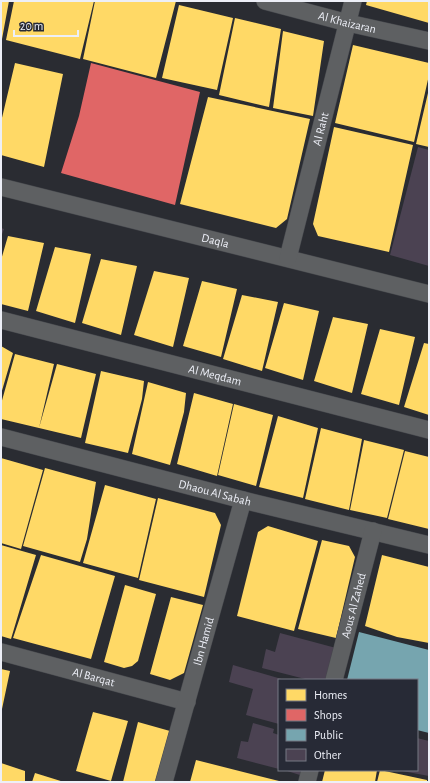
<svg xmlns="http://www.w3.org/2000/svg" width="430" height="783" font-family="'Alegreya Sans',sans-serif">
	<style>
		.homes { fill: #ffd966 }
		.shops { fill: #e06666 }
		.public { fill: #76a5af }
		.building { fill: #4b4252 }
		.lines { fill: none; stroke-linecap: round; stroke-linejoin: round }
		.minor-casing { stroke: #46484d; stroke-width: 18 }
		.minor { stroke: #5e6062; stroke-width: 17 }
		.labels { text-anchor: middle; stroke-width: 4; stroke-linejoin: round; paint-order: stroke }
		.street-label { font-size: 12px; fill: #edeff7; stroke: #272a36 }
	</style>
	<rect width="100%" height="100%" fill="#2a2c32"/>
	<!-- homes -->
	<path class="homes" d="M1,1H9L2,39H1Z
		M14,1H94L80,59L6,40Z
		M95,1H176L156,78L83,59Z
		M367,1H429V23L366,5Z
		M179,5L233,18L217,90L162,78Z
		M235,18L281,29L269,107L219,95Z
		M283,31L324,41L313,116L273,108Z
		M353,45L429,63V75L414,142L335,123Z
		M15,63L63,74L44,167L1,155V122Z
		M428,93H429V147L416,144Z
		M208,97L310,119L287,219L276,228L180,204Z
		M334,127L413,145L389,252L318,236L313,224Z
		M8,236L44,243L28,311L1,304V260Z
		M55,247L91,254L75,323L36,311Z
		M101,259L137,266L121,335L82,323Z
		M154,271L189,278L173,347L134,335Z
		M202,281L237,289L221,357L183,346Z
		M242,295L278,302L262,371L223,359Z
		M284,303L319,311L303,380L265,368Z
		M333,317L368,324L352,393L314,381Z
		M380,329L415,337L399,405L361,394Z
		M424,343L429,344V415L404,407Z
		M1,346L13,353L1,394Z
		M15,354L54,364L39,428L1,419V404Z
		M57,364L96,374L81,438L39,428Z
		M101,371L144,381L142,399L128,453L85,443Z
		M148,382L186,393L184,412L170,465L132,454Z
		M194,393L233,404L217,476L177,464Z
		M234,404L273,415L256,486L218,475Z
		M278,416L318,428L303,498L259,487Z
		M321,428L362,439L349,510L305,499Z
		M364,440L404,450L387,518L350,510Z
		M405,451L429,457V529L388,519Z
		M1,458L43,470L21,549L1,543Z
		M45,468L96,482L87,539L80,562L23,546Z
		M105,485L156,499L138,578L83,563Z
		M158,498L215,513L221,525L204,597L139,580Z
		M268,526L318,541L294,631L237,616L258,532Z
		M322,540L349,546L355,557L336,638L298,629Z
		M1,545L36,555L11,639L1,636Z
		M41,555L115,576L91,659L13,638Z
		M382,555L429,567V643L397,637L365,626Z
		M125,585L156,594L138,661L132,666L124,668L104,662Z
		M171,597L203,605L184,673L170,680L150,674Z
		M1,669L10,671L2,709H1Z
		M93,712L128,721L111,781L76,771Z
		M138,722L170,731L156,782H123Z
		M196,760L279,781V782H190Z
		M1,763L25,771V782H1Z
		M325,770H377L375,782H322Z
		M380,770L427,780V782H377Z
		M35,773L64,782H32Z"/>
	<!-- shops -->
	<path class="shops" d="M91,63L200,92L175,205L61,173L79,116Z"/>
	<!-- public -->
	<path class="public" d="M359,632L429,650V733L417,730V680H347Z"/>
	<!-- building -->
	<path class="building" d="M418,147L429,150V266L390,255Z
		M1,228L4,229L1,237Z
		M280,633L336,648L328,680H309L262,668L266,649L275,652Z
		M233,665L285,680H279V724L246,715L253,689L229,682Z
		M253,723L274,729L273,733L279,735V769L237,758L241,741L248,742Z
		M417,738L429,741V776L402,771L417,770Z
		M284,770H305L303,776Z"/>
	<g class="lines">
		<!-- minor casing -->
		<g class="minor-casing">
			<g id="minor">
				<path id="s1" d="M265,1L348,23L429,41"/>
				<path id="s2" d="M1,187L429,294"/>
				<path id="s3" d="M288,258L353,1"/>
				<path id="s4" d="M1,320L429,430"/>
				<path id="s5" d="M1,437L243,500L429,545"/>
				<path id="s6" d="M1,652L187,702"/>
				<path id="s7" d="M334,680L373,531"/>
				<path id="s8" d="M164,782L243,500"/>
				<path d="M307,782L310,770"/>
			</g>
		</g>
		<!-- minor -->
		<use href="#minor" class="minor"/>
	</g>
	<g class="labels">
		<!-- street labels -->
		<g class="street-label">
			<text dy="4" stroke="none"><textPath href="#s1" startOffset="85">Al Khaizaran</textPath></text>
			<text dy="4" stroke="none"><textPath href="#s3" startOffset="133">Al Raht</textPath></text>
			<text dy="4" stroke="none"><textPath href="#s2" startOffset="221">Daqla</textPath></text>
			<text dy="4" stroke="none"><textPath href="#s4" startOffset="221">Al Meqdam</textPath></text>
			<text dy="4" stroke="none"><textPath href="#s5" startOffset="221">Dhaou Al Sabah</textPath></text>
			<text dy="4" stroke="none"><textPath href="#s7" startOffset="77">Aous Al Zahed</textPath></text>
			<text dy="4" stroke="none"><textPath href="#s8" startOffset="146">Ibn Hamid</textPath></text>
			<text dy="4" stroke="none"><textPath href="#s6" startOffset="96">Al Barqat</textPath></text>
		</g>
	</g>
	<!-- border -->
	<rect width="430" height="783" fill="none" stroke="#edeff7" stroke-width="4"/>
	<!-- legend -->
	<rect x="278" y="679" width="140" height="92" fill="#272a36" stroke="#767983"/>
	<rect x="286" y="689" width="20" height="12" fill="#ffd966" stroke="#767983"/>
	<text x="314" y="699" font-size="12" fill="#edeff7">Homes</text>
	<rect x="286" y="709" width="20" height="12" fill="#e06666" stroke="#767983"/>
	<text x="314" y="719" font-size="12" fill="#edeff7">Shops</text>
	<rect x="286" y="729" width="20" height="12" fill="#76a5af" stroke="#767983"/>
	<text x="314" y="739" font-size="12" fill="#edeff7">Public</text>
	<rect x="286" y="749" width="20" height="12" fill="#4b4252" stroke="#767983"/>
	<text x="314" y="759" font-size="12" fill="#edeff7">Other</text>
	<!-- scale -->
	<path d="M14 30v6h64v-6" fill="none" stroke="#edeff7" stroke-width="2"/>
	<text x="20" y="30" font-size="12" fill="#edeff7" stroke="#272a36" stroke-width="3" paint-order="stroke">20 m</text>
</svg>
